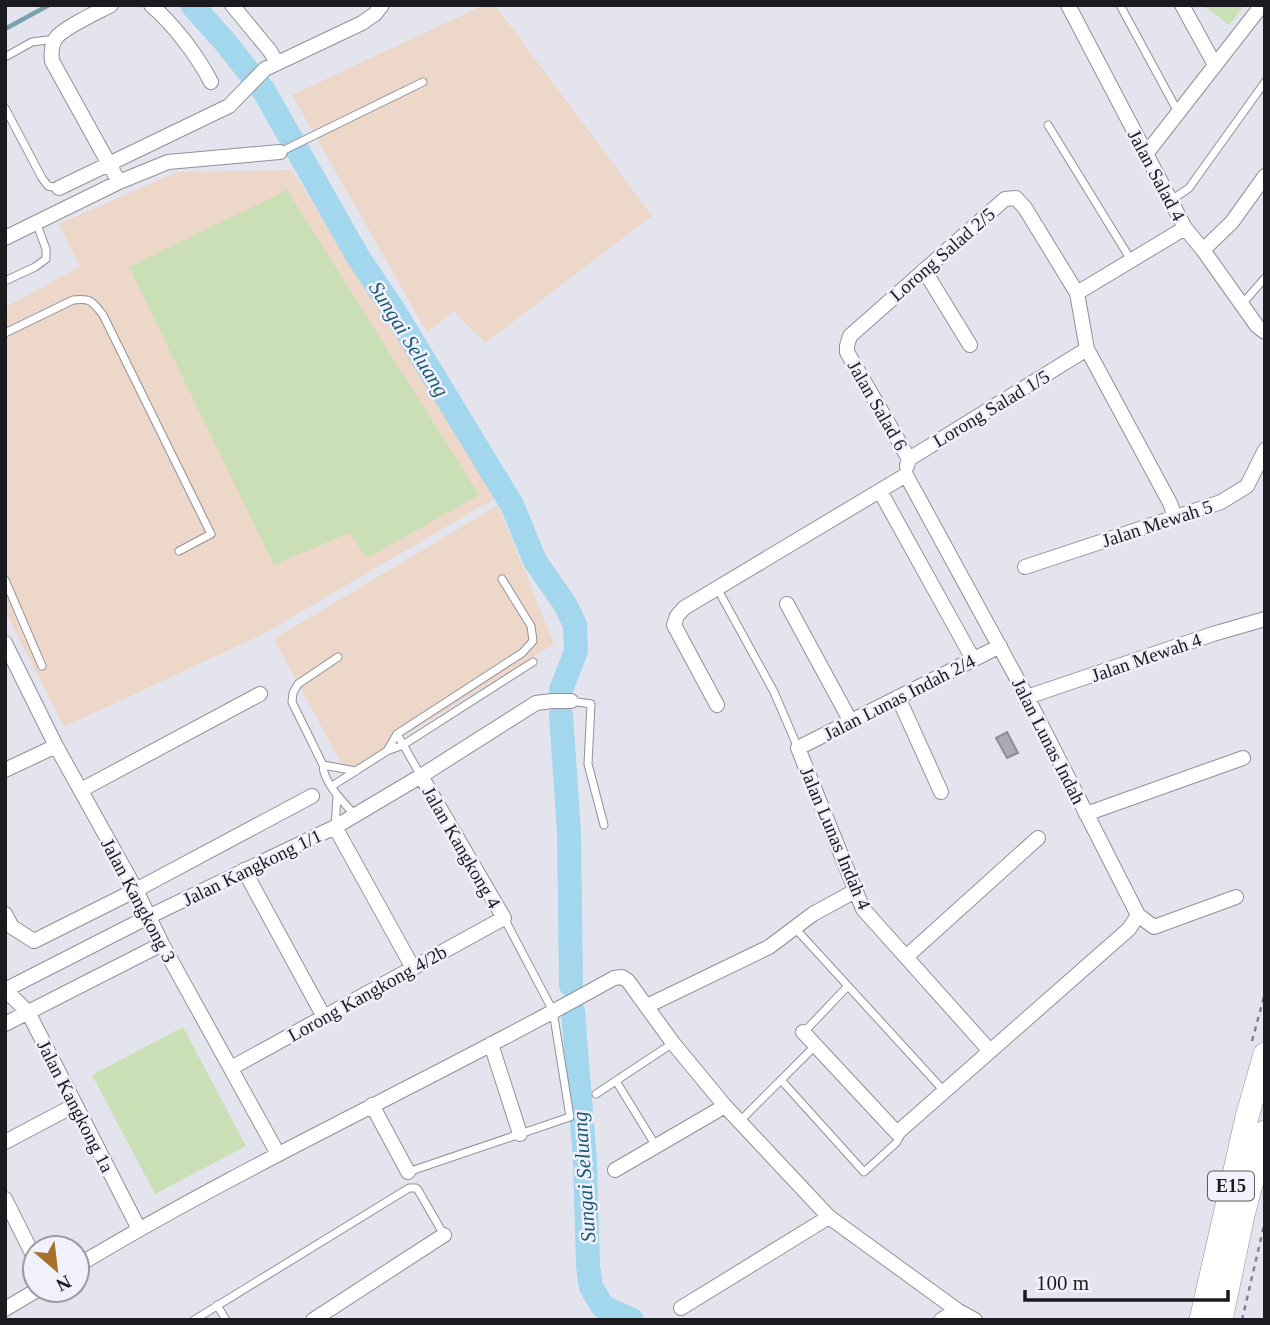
<svg xmlns="http://www.w3.org/2000/svg" width="1270" height="1325" font-family="Georgia,serif">
	<style>
		.education { fill: #ecd7c9 }
		.green { fill: #cadfb5 }
		.lines { fill: none; stroke-linecap: round; stroke-linejoin: round }
		.stream { stroke: #7a9faf; stroke-width: 4.5 }
		.river { stroke: #a2d7ed; stroke-width: 24 }
		.building { fill: #a9aab4; stroke: #8d8e97; stroke-width: 2 }
		.service-casing { stroke: #90909a; stroke-width: 9 }
		.minor-casing { stroke: #90909a; stroke-width: 16 }
		.trunk-casing { stroke: #90909a; stroke-width: 24 }
		.path { stroke: #82828a; stroke-width: 2.5; stroke-dasharray: 5 5; stroke-linecap: butt }
		.service { stroke: #fff; stroke-width: 7 }
		.minor { stroke: #fff; stroke-width: 14 }
		.trunk { stroke: #fff; stroke-width: 23 }
		.labels { text-anchor: middle; stroke-width: 5; stroke-linejoin: round; paint-order: stroke }
		.shield { fill: #f1f1fc; stroke: #5b5b61; stroke-width: 2 }
		.shield-label { font-size: 18px; font-weight: bold; fill: #1b1b1f }
		.street-label { font-size: 19px; fill: #1b1b1f; stroke: #f1f1fc }
		.water-label { font-size: 21px; font-style: italic; fill: #185a71; stroke: #f1f1fc }
	</style>
	<rect width="100%" height="100%" fill="#e4e4ef"/>
	<!-- education -->
	<path class="education" d="M484,5H495L652,216L485,343L454,311L427,332L292,95Z
		M292,170L497,497L263,634L64,727L5,611V307L80,267L59,224L177,172Z
		M498,505L554,644L346,772L274,639Z"/>
	<!-- green -->
	<path class="green" d="M1203,5H1245L1229,25Z
		M287,190L479,495L367,558L349,533L274,565L129,267Z
		M183,1027L246,1146L155,1194L92,1075Z"/>
	<g class="lines">
		<!-- stream -->
		<path class="stream" d="M5,29L49,5"/>
		<!-- river -->
		<path class="river" d="M192,5L225,42L264,91L358,257L393,309L512,505L535,561L565,604L575,625L576,651L561,690
			M561,715L569,832L571,985
			M573,1012L585,1161L588,1266L591,1287L603,1307L632,1320"/>
	</g>
	<!-- building -->
	<path class="building" d="M1007,732L1018,753L1007,758L996,738Z"/>
	<g class="lines">
		<!-- service casing -->
		<g class="service-casing">
			<path id="service" d="M1120,5L1178,112
				M5,57L32,42L55,39
				M5,108L42,178L48,186L59,188
				M1048,125L1131,260
				M280,152L423,82
				M1170,201L1189,188L1265,82
				M5,281L35,267L46,259V249L36,222
				M1242,304L1265,278
				M5,333L73,300C91,298 92,301 103,315L211,534L179,551
				M5,580L42,666
				M717,588L774,692L798,748
				M338,657L298,684L293,693L292,702L323,765C323,782 343,802 355,815
				M571,701L591,704L588,764L604,825
				M397,734L421,776
				M387,751L397,734L522,653L533,641L531,626L502,579
				M323,765L356,771
				M332,786L387,751L403,745L533,662
				M335,827L337,797
				M794,927L944,1091
				M804,1032L848,986
				M781,1080L864,1172L896,1143L900,1136L899,1134
				M616,1081L656,1146
				M596,1094L673,1043
				M740,1121L816,1045
				M408,1172L570,1117L553,1011L504,918
				M217,1305L226,1320
				M194,1320L409,1188H416L418,1190L444,1235"/>
		</g>
		<!-- minor casing -->
		<g class="minor-casing">
			<path id="minor" d="M111,5C98,12 63,28 56,38C51,45 51,53 52,61L119,182
				M151,5C174,25 197,55 211,82
				M232,5L270,51L277,63
				M1068,5L1185,228L1203,250L1257,326L1265,332
				M1182,5L1215,65
				M1146,154L1262,5
				M59,188L229,106L265,69L362,23L375,14L382,5
				M5,238L119,182L168,162L280,152
				M1203,250L1232,222L1265,176
				M924,270L970,345
				M1077,293L1185,228
				M909,459L847,352V346L850,336L1005,199L1016,198L1025,208L1077,293L1087,349L1170,503L1175,517
				M907,466L909,459L1087,349
				M906,475L1027,697L1138,915L1154,927L1236,897
				M880,491L973,659
				M1025,567L1221,502L1247,486L1265,450
				M787,604L851,722
				M5,643L56,746L136,890L162,944L278,1154
				M898,697L941,792
				M1027,697L1213,634L1265,619
				M717,705L674,625L677,616L684,608L906,475
				M5,770L56,746
				M81,790L260,694
				M1086,814L1243,758
				M335,827L413,968
				M244,870L324,1017
				M5,914L12,927L34,941L136,890L312,796
				M906,957L1038,838
				M5,990L148,917L335,827L421,776L536,703L552,701H571
				M5,990L28,1012L139,1229
				M647,1006L769,947L813,914L855,891
				M5,1024L162,944
				M803,1032L897,1133L1129,929L1138,915
				M491,1044L520,1134
				M990,1051L863,909L798,748L1000,646
				M231,1068L504,918L421,776
				M372,1105L408,1172
				M5,1142L75,1105
				M615,1170L725,1106
				M5,1199L35,1259
				M77,1266C251,1161 437,1078 614,978L622,977L628,981L673,1043L725,1106L829,1217L957,1310L975,1320
				M681,1308L829,1217
				M5,1309L37,1290
				M313,1320L444,1235
				M941,1320L957,1310"/>
		</g>
		<!-- trunk casing -->
		<g class="trunk-casing">
			<path id="trunk" d="M1201,1320L1247,1117L1265,1054
				M1221,1320L1243,1215L1265,1132"/>
		</g>
		<!-- path -->
		<path class="path" d="M1252,1041L1265,993
			M1242,1320L1265,1221"/>
		<!-- service -->
		<use href="#service" class="service"/>
		<!-- minor -->
		<use href="#minor" class="minor"/>
		<!-- trunk -->
		<use href="#trunk" class="trunk"/>
	</g>
	<g class="labels">
		<!-- shield labels -->
		<rect class="shield" x="1208" y="1171.5" width="46" height="29" rx="5"/>
		<g class="shield-label">
			<text x="1231" y="1192">E15</text>
		</g>
		<!-- street labels -->
		<g class="street-label">
			<text transform="translate(1157 175) rotate(62)" y="7">Jalan Salad 4</text>
			<text transform="translate(942 254) rotate(-41)" y="7">Lorong Salad 2/5</text>
			<text transform="translate(878 405) rotate(60)" y="7">Jalan Salad 6</text>
			<text transform="translate(991 408) rotate(-31)" y="7">Lorong Salad 1/5</text>
			<text transform="translate(1157 523) rotate(-18)" y="7">Jalan Mewah 5</text>
			<text transform="translate(1146 657) rotate(-19)" y="7">Jalan Mewah 4</text>
			<text transform="translate(899 697) rotate(-27)" y="7">Jalan Lunas Indah 2/4</text>
			<text transform="translate(1049 741) rotate(63)" y="7">Jalan Lunas Indah</text>
			<text transform="translate(836 838) rotate(67)" y="7">Jalan Lunas Indah 4</text>
			<text transform="translate(462 847) rotate(60)" y="7">Jalan Kangkong 4</text>
			<text transform="translate(252 867) rotate(-26)" y="7">Jalan Kangkong 1/1</text>
			<text transform="translate(139 900) rotate(62)" y="7">Jalan Kangkong 3</text>
			<text transform="translate(367 993) rotate(-29)" y="7">Lorong Kangkong 4/2b</text>
			<text transform="translate(76 1106) rotate(63)" y="7">Jalan Kangkong 1a</text>
		</g>
		<!-- water labels -->
		<g class="water-label">
			<text transform="translate(409 339) rotate(58)" y="7">Sungai Seluang</text>
			<text transform="translate(584 1177) rotate(-94)" y="7">Sungai Seluang</text>
		</g>
	</g>
	<!-- border -->
	<rect width="1270" height="1325" fill="none" stroke="#1b1b1f" stroke-width="14"/>
	<!-- north arrow -->
	<g transform="translate(56 1269) rotate(152)"><circle r="33" fill="#f1f1fc" stroke="#9b9ba4" stroke-width="2"/>
	<path d="M0-5L12 26L0 18L-12 26Z" fill="#a7712c"/>
	<text y="-10" font-size="19" font-weight="bold" text-anchor="middle" fill="#1b1b1f">N</text>
	</g>
	<!-- scale -->
	<path d="M1025 1290v10h203v-10" fill="none" stroke="#1b1b1f" stroke-width="3.5"/>
	<text x="1036" y="1290" font-size="21" fill="#1b1b1f" stroke="#f1f1fc" stroke-width="5" paint-order="stroke">100 m</text>
</svg>
